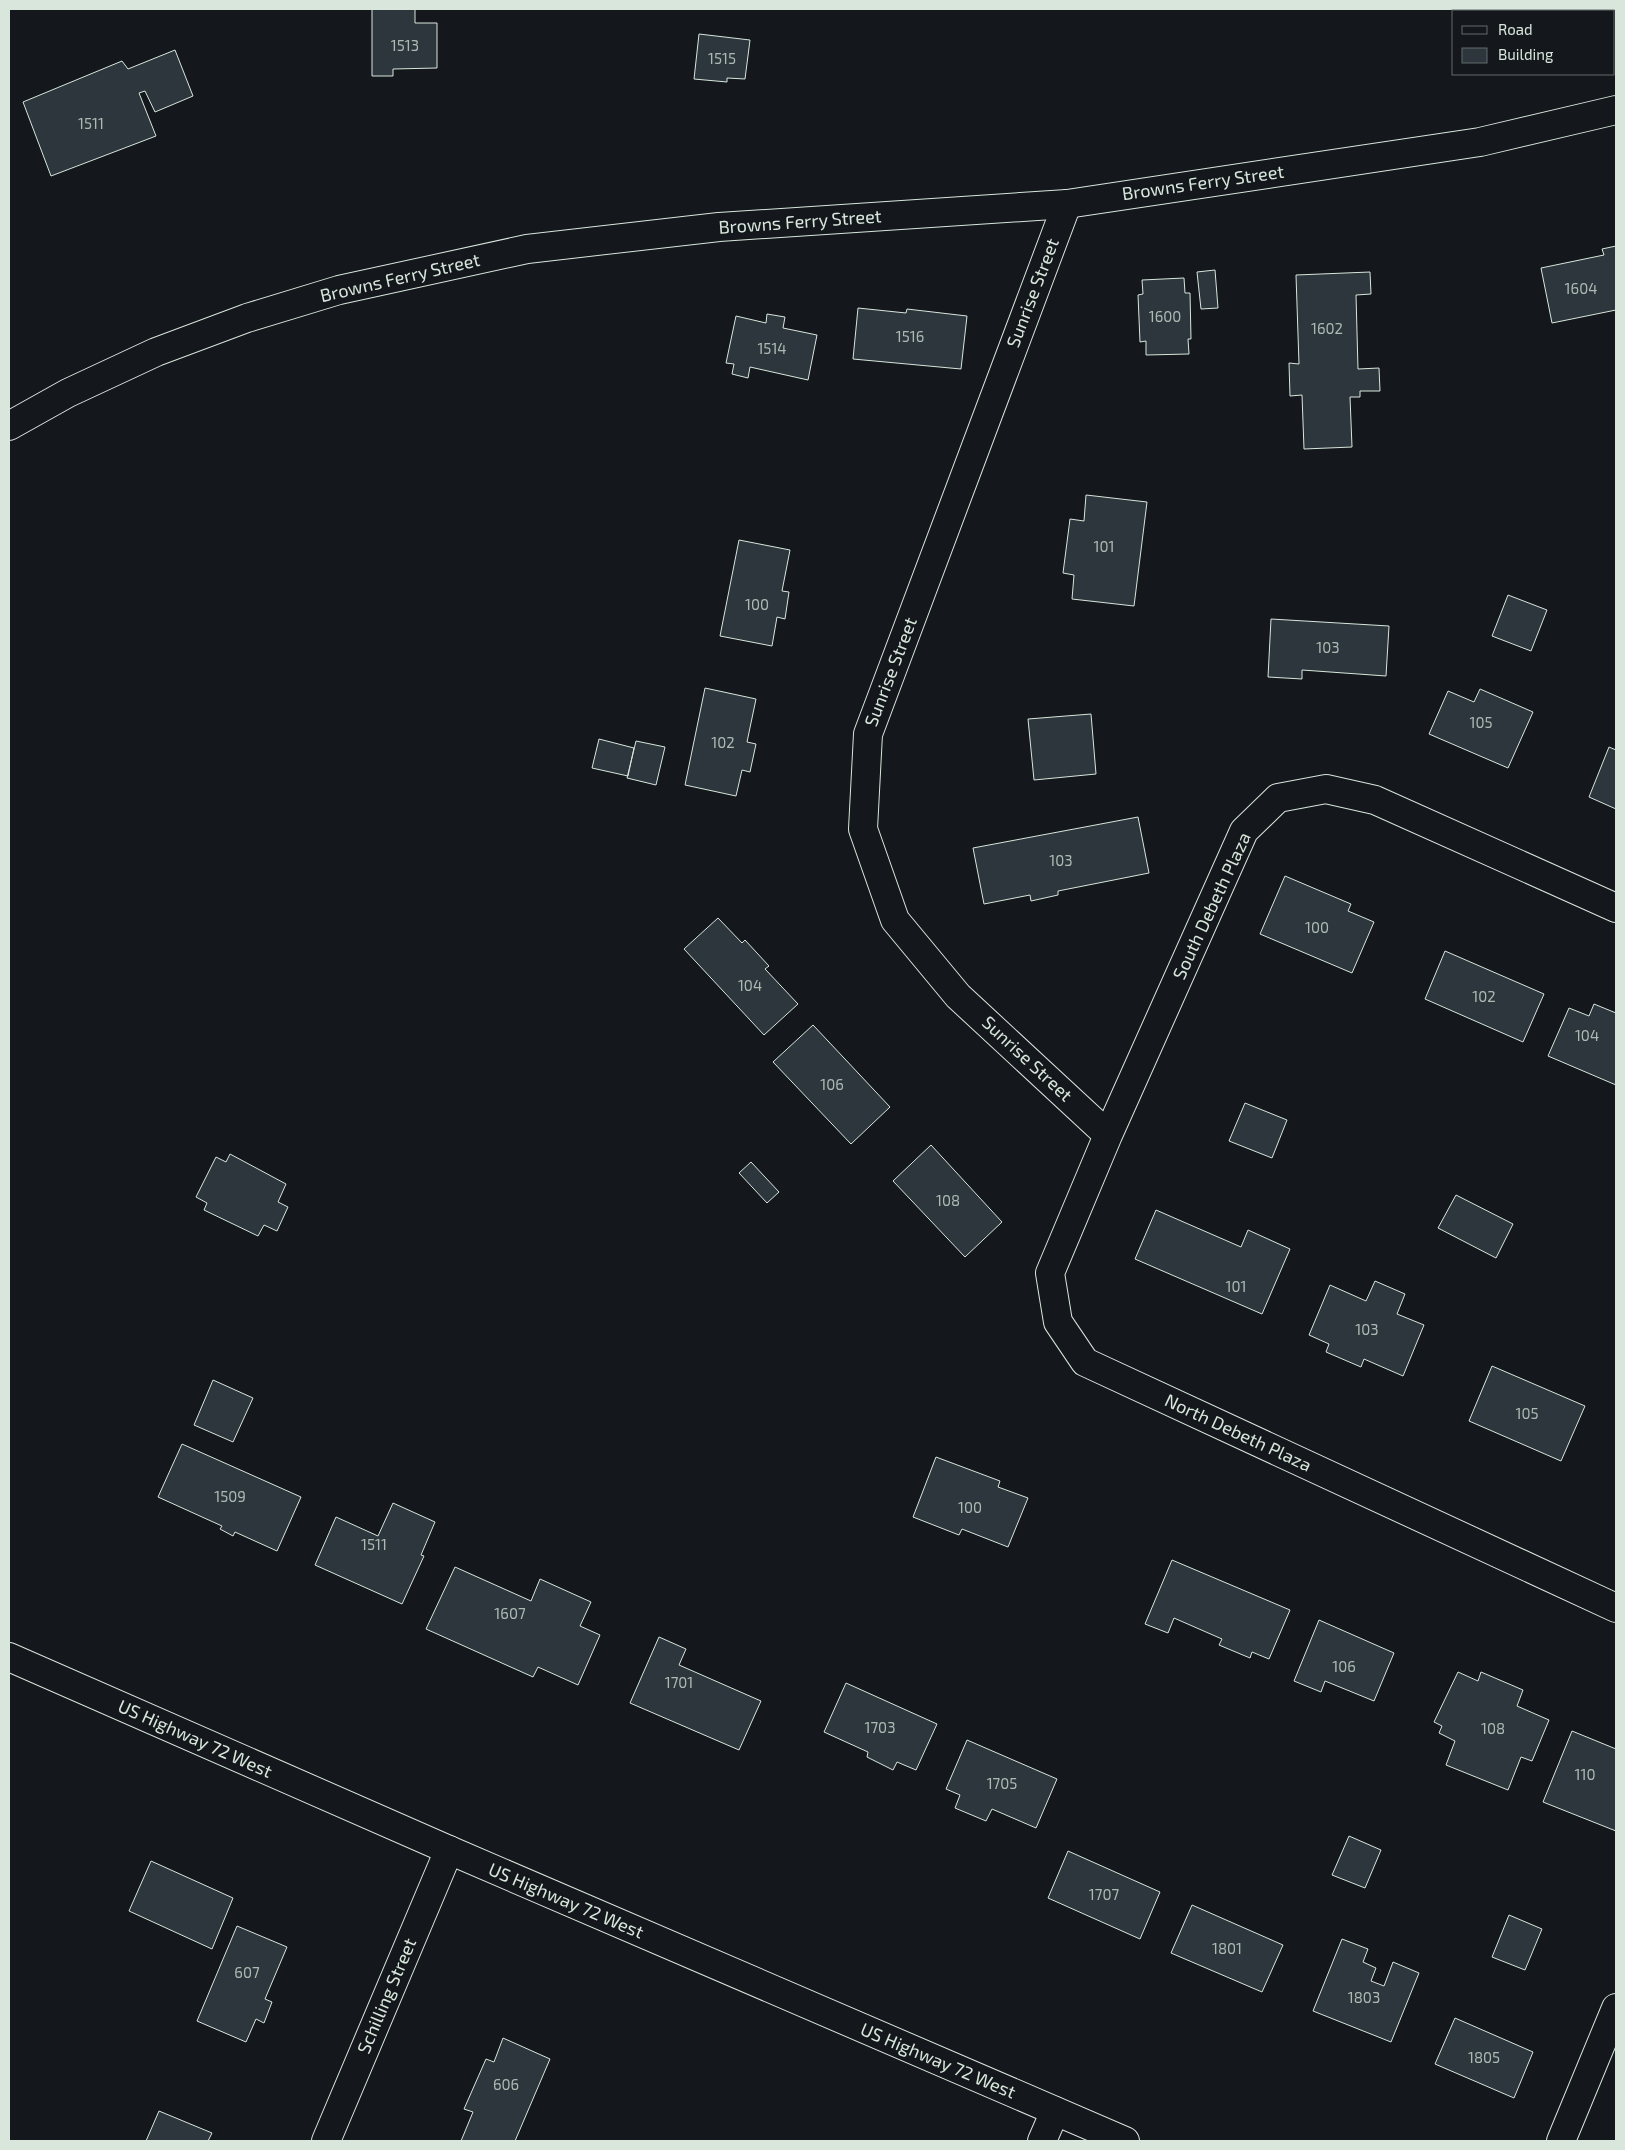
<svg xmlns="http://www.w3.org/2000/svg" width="1625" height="2150" font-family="'Exo 2',sans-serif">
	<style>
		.building { fill: #2c363c; stroke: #d8e6dc }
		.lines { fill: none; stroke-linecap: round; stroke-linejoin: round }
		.minor-casing { stroke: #d8e6dc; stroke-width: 30 }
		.tertiary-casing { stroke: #d8e6dc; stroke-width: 30 }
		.trunk-casing { stroke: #d8e6dc; stroke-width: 30 }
		.minor { stroke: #14181c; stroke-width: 28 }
		.tertiary { stroke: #14181c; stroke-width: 28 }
		.trunk { stroke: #14181c; stroke-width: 28 }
		.labels { text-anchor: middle; stroke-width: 4; stroke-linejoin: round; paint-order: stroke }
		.number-label { font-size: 15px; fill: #adbab4 }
		.street-label { font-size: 18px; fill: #d8e6dc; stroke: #14181c }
	</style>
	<rect width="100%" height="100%" fill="#14181c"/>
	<!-- building -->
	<path class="building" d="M372,9H415V23H437V68L393,69V76H372Z
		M699,34L750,40L745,79L727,78V82L694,79Z
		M175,50L193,96L155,112L145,91L139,93L156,136L51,176L23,102L122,61L128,69Z
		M1616,246V310L1552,323L1541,268L1604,255L1602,249Z
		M1215,270L1218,308L1201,309L1197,272Z
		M1370,272L1371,294L1356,295L1358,369L1379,368L1380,391H1360V397H1350L1352,447L1304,449L1302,395L1290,396L1289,363L1299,364L1296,275Z
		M1184,278L1185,293H1190L1191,339H1188L1189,354L1146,355V341L1140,342L1138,295L1143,294L1142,280Z
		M858,308L906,313L907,309L967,316L961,369L853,359Z
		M767,314L785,317L783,328L817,335L808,380L750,367L748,378L732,374L734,364L726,363L736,316L766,323Z
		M1086,495L1147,502L1134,606L1072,599L1074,575L1063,573L1070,519L1084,521Z
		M739,540L790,550L782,591L789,592L785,619L777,617L772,646L720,636Z
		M1508,595L1547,610L1531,651L1492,636Z
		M1271,619L1389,626L1386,676L1302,670V679L1268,677Z
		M705,688L756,699L747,742L756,744L750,772L742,770L736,796L685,785Z
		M1480,689L1533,712L1508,768L1429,734L1448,691L1474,702Z
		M1091,714L1096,774L1034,780L1028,719Z
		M599,739L634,748L628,776L592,768Z
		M636,741L665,747L656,785L627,778Z
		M1609,747L1616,750V809L1589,797Z
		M1138,817L1149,873L1058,891V895L1031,901L1030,895L984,904L973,848Z
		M1285,876L1351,904L1348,911L1374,922L1352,973L1260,934Z
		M718,918L742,943L745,940L769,966L765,969L798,1004L764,1035L684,949Z
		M1445,951L1544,994L1523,1042L1425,999Z
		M1594,1004L1616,1013V1085L1548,1056L1569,1008L1589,1016Z
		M813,1025L890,1107L851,1144L773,1062Z
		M1245,1103L1287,1120L1272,1158L1229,1141Z
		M931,1145L1002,1222L965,1257L893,1181Z
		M230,1154L286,1184L278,1202L288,1207L277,1231L264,1225L258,1236L204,1210L207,1203L196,1197L216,1157L226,1162Z
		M751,1162L779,1192L767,1203L739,1173Z
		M1456,1195L1513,1224L1496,1258L1438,1228Z
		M1156,1210L1241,1247L1248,1230L1290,1249L1262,1314L1135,1259Z
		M1375,1281L1405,1294L1397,1314L1424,1325L1403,1376L1364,1359L1361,1367L1326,1352L1329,1344L1309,1335L1330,1285L1366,1301Z
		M1492,1366L1585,1406L1561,1461L1469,1421Z
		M213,1380L253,1398L233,1442L194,1425Z
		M182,1444L301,1497L277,1551L235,1532L233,1536L220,1529L222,1526L158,1497Z
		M936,1457L1000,1481L998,1487L1028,1498L1008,1547L962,1529L959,1535L913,1517Z
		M393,1503L435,1522L421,1555L424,1556L402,1604L315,1565L336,1517L378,1536Z
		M1172,1560L1290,1610L1269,1659L1252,1652L1250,1658L1219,1645L1222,1639L1174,1618L1168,1633L1145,1624Z
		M455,1567L531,1601L540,1579L591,1602L580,1626L600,1635L578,1685L538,1667L533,1677L426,1629Z
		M1319,1620L1394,1653L1374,1701L1325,1681L1321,1692L1294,1681Z
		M659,1637L686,1649L679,1665L761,1701L739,1750L630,1703Z
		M1458,1672L1478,1681L1481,1672L1523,1690L1517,1706L1549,1720L1532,1761L1521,1757L1508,1790L1446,1765L1455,1741L1439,1733L1442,1726L1434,1722Z
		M846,1683L937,1724L916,1770L897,1762L893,1770L867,1757L868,1752L824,1732Z
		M1572,1731L1616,1749V1831L1543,1802Z
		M967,1740L1057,1779L1036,1828L992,1809L986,1821L955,1808L960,1795L946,1789Z
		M1349,1836L1381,1850L1365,1888L1332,1875Z
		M1068,1851L1160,1892L1140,1939L1048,1898Z
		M151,1861L233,1898L212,1949L129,1911Z
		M1192,1905L1283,1945L1262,1992L1171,1953Z
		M1509,1915L1542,1929L1525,1970L1492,1957Z
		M237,1926L287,1947L265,1999L272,2002L264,2023L256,2019L246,2042L197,2021Z
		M1342,1939L1368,1949L1363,1962L1376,1968L1371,1981L1384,1986L1393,1962L1419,1973L1391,2042L1313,2011Z
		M1455,2018L1533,2052L1514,2098L1435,2064Z
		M503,2038L550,2059L515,2141H461L473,2112L464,2109L486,2059L494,2062Z
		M159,2111L212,2133L208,2141H146Z"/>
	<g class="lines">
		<!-- minor casing -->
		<g class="minor-casing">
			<path id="minor" d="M1067,204L868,734L863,829L895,920L958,996L1108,1135
				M1616,908L1375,800L1326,789L1278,798L1244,831L1108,1135L1050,1273L1058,1322L1085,1362L1616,1608
				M326,2141L449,1850
				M1042,2141L1055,2111
				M1561,2141L1616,2008"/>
		</g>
		<!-- tertiary casing -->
		<g class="tertiary-casing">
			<path id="tertiary" d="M9,426L68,393L156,352L247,318L339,290L527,249L719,227L1067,204L1480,142L1616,110"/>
		</g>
		<!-- trunk casing -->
		<g class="trunk-casing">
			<path id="trunk" d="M9,1657L449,1850L1125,2141"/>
		</g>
		<!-- minor -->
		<use href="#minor" class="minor"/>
		<!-- tertiary -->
		<use href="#tertiary" class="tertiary"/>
		<!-- trunk -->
		<use href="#trunk" class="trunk"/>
	</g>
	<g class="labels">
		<!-- number labels -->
		<g class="number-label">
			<text x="405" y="51">1513</text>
			<text x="722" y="64">1515</text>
			<text x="91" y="129">1511</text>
			<text x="1581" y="294">1604</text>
			<text x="1165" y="322">1600</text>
			<text x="1327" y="334">1602</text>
			<text x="910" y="342">1516</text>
			<text x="772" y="354">1514</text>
			<text x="1104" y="552">101</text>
			<text x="757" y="610">100</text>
			<text x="1328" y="653">103</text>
			<text x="1481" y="728">105</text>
			<text x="723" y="748">102</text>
			<text x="1061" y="866">103</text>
			<text x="1317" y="933">100</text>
			<text x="750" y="991">104</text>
			<text x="1484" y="1002">102</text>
			<text x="1587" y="1041">104</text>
			<text x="832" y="1090">106</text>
			<text x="948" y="1206">108</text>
			<text x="1236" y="1292">101</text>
			<text x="1367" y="1335">103</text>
			<text x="1527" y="1419">105</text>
			<text x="230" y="1502">1509</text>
			<text x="970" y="1513">100</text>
			<text x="374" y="1550">1511</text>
			<text x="510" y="1619">1607</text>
			<text x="1344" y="1672">106</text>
			<text x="679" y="1688">1701</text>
			<text x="880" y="1733">1703</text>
			<text x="1493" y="1734">108</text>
			<text x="1585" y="1780">110</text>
			<text x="1002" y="1789">1705</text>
			<text x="1104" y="1900">1707</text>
			<text x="1227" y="1954">1801</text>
			<text x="247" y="1978">607</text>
			<text x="1364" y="2003">1803</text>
			<text x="1484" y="2063">1805</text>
			<text x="506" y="2090">606</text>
		</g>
		<!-- street labels -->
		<g class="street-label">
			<text transform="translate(1203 183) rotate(-8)" y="6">Browns Ferry Street</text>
			<text transform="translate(800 222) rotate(-4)" y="6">Browns Ferry Street</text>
			<text transform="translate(400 278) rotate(-13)" y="6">Browns Ferry Street</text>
			<text transform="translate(1033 293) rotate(-69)" y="6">Sunrise Street</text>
			<text transform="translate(891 672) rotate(-69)" y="6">Sunrise Street</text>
			<text transform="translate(1212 906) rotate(-65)" y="6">South Debeth Plaza</text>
			<text transform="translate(1027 1059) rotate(43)" y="6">Sunrise Street</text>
			<text transform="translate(1238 1433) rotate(25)" y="6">North Debeth Plaza</text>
			<text transform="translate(195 1739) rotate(24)" y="6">US Highway 72 West</text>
			<text transform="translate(566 1901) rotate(23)" y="6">US Highway 72 West</text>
			<text transform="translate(387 1996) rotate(-67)" y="6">Schilling Street</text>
			<text transform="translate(938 2061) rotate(23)" y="6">US Highway 72 West</text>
		</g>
	</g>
	<!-- border -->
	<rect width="1625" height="2150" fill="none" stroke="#d8e6dc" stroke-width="20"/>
	<!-- legend -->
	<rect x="1452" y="10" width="162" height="65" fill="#14181c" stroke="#626a69"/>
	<rect x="1462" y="26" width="25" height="8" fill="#14181c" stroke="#626a69"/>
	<text x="1498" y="35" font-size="15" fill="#d8e6dc">Road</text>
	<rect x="1462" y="48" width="25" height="15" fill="#2c363c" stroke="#626a69"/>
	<text x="1498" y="60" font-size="15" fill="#d8e6dc">Building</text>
</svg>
